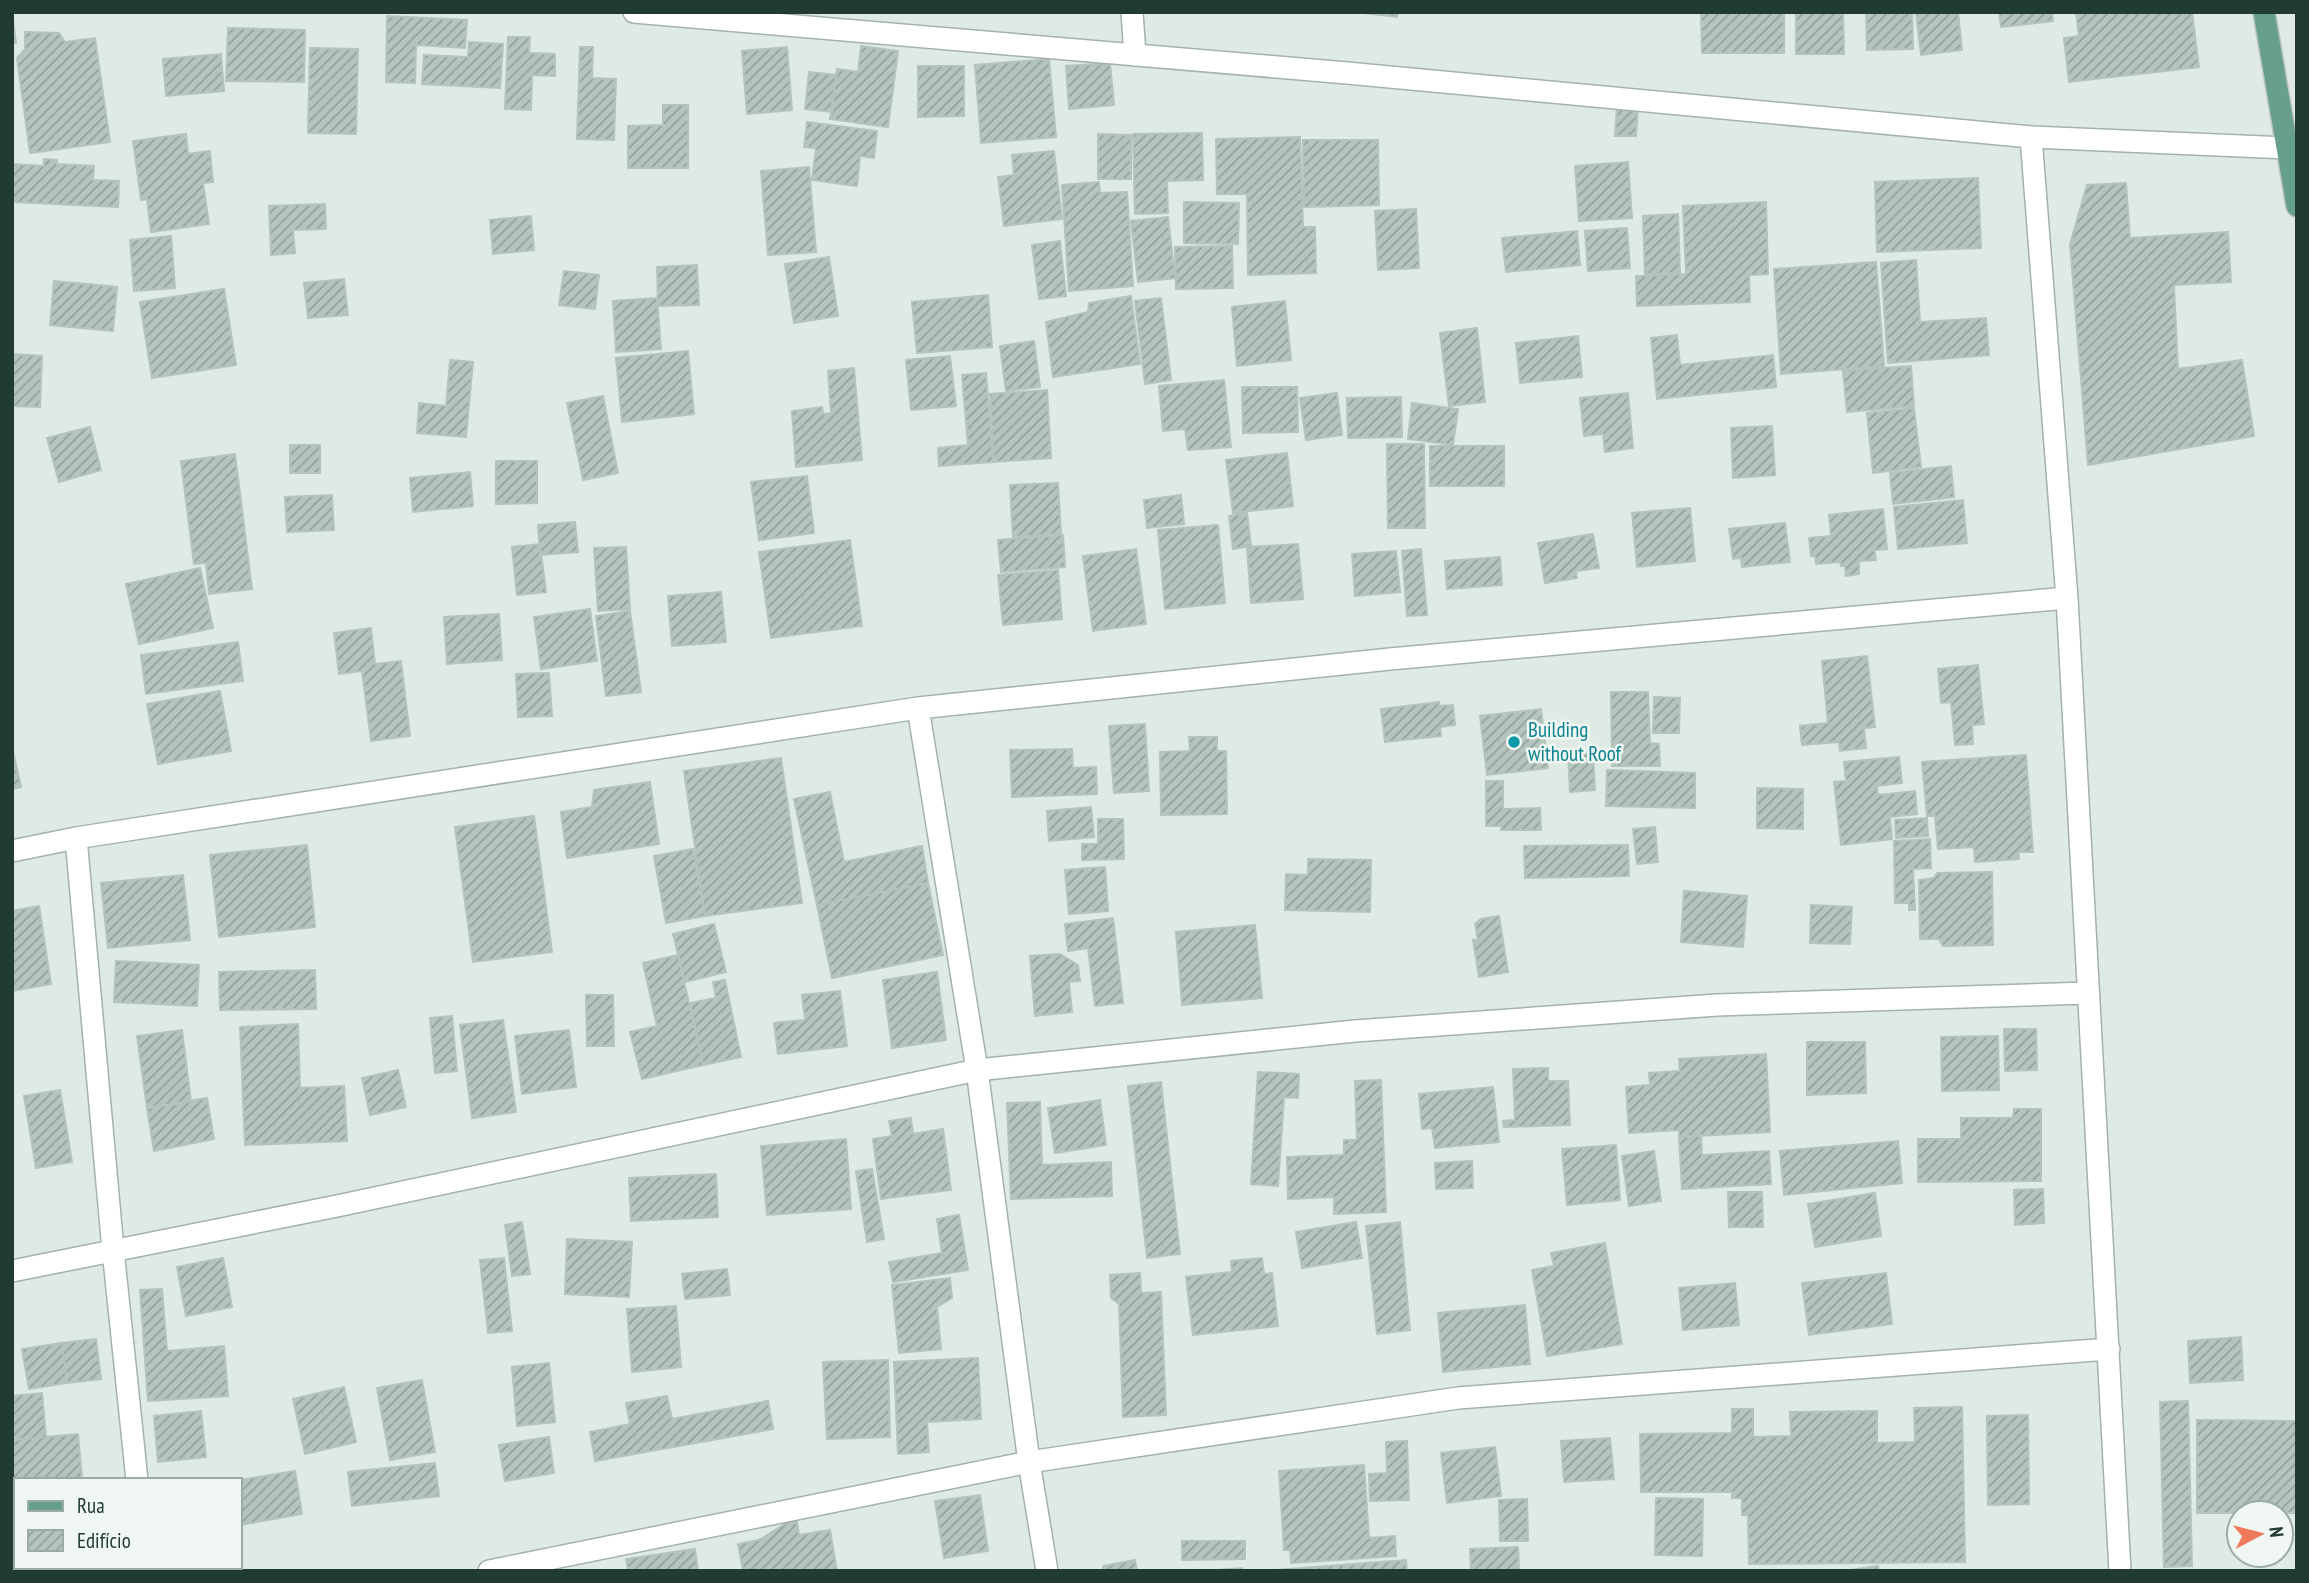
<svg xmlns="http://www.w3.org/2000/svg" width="2309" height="1583" font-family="'PT Sans Narrow',sans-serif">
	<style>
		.building { fill: url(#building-hatch); stroke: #b3c4bc; stroke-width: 2 }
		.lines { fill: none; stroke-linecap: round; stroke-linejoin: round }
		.minor-casing { stroke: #a3b2ac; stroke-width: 24 }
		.tertiary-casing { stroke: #a3b2ac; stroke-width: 24 }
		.primary-casing { stroke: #bcc4c2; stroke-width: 24 }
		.minor { stroke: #fff; stroke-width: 21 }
		.tertiary { stroke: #fff; stroke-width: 21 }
		.primary { stroke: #669f8e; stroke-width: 21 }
		.culture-dot { fill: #0f9aa8; stroke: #f0f7f3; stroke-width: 2.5 }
		.labels { text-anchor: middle; stroke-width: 5; stroke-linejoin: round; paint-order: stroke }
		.culture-label { font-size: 21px; fill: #0d838f; stroke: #f0f7f3; text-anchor: start }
	</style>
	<defs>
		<pattern id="building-hatch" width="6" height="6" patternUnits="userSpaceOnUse" patternTransform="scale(1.75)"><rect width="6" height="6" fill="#b5c5be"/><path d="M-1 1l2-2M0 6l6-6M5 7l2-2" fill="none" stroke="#93a19b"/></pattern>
	</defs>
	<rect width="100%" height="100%" fill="#e0eae5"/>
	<!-- building -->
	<path class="building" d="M12,12L16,43L12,44Z
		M1355,12H1398L1397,17Z
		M1701,12H1784V53H1702Z
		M1796,12H1843L1844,54H1796Z
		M1866,12H1912L1913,49L1867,50Z
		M1916,12H1958L1962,50L1921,55Z
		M1999,12H2052L2053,21L2001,27Z
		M2076,12H2192L2199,67L2069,82L2064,38L2079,36Z
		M387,16L467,20L465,48L416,45L415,83L386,82Z
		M228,28L305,30L304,82L226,81Z
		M25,32L59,33L65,42L95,38L110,142L30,153L17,58L25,49Z
		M508,37H530L529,53L555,54V76L532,75L531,110L505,109Z
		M469,42L503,44L500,88L422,84L424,55L468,57Z
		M861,46L898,51L888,127L830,119L837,69L858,72Z
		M580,47H593L592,78L616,79L614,140L577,139Z
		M787,47L792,110L747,114L742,51Z
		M310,48L358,49L356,134L308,133Z
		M221,54L224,91L166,96L163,59Z
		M1049,59L1056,137L981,143L975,65Z
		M1110,63L1114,105L1069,109L1066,66Z
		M918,66H964V116L918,117Z
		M809,72L836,75L832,112L805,109Z
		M663,105H688V168H628V126L663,125Z
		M1617,105L1638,106L1636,136H1615Z
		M807,122L877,131L874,158L860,156L857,186L812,180L816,148L804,147Z
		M1202,133L1203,180L1167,181L1168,213L1135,214L1133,134Z
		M186,134L188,154L210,151L213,182L203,183L209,224L151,232L147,199L141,200L133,141Z
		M1098,134L1131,135V179H1098Z
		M1300,137L1303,227H1315L1316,273L1248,275L1247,194H1217L1216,139Z
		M1303,140H1378L1379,205L1304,207Z
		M1054,151L1062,219L1004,226L998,177L1014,175L1012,155Z
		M44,159L57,160V164L94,166L93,180L119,181L118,207L12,202V164L44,166Z
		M1628,162L1632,218L1579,221L1575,166Z
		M809,167L816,252L768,255L761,171Z
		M1978,178L1981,248L1877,252L1875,182Z
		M1099,182L1100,193L1127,192L1133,286L1069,291L1062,185Z
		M2126,183L2130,238L2228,232L2231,282L2174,285L2178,369L2242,360L2254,436L2088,465L2070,244L2087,185Z
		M1184,202L1239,203L1238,244L1184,243Z
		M1766,202L1768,274L1749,275L1750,302L1637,306L1636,276L1686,274L1683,206Z
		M325,204L326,229L293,230L295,253L271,255L269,206Z
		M1416,209L1419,268L1378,270L1375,211Z
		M1678,214L1680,273L1645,274L1643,216Z
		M531,216L534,250L493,254L490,220Z
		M1168,217L1175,278L1138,282L1131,221Z
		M1627,228L1630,268L1588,271L1585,231Z
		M1577,231L1580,265L1506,272L1502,238Z
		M171,236L175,288L134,291L130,240Z
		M1060,241L1066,296L1039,299L1032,245Z
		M1232,246L1233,288L1176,289L1175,247Z
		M829,257L838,316L794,323L785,264Z
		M1916,260L1920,322L1986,318L1989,355L1888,363L1881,263Z
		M1876,262L1884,366L1781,374L1774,269Z
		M697,265L699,305L658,306L657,267Z
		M564,271L599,275L595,309L559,305Z
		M344,279L348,315L308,318L304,283Z
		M54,281L117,287L113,331L50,325Z
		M224,289L236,365L152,378L140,302Z
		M988,295L992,347L917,353L912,302Z
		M1131,296L1140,364L1053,377L1046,322L1088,312L1089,303Z
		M657,298L661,349L616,352L613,301Z
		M1161,298L1171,380L1145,384L1135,301Z
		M1285,301L1291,360L1237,366L1232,307Z
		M1477,328L1485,402L1449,406L1440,333Z
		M1677,335L1680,365L1773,355L1776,387L1657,399L1651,338Z
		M1578,336L1582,377L1520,383L1516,343Z
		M1034,341L1040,387L1006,391L1000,346Z
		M688,351L694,414L622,422L616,358Z
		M12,354L42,356L40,407L12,406Z
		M950,356L956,406L911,410L906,360Z
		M450,360L473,362L466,437L417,433L419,403L446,406Z
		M1911,366L1914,406L1847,412L1843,371Z
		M854,368L862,460L796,467L792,411L822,407L823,414L831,413L828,371Z
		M986,373L993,462L939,466L938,448L968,445L962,375Z
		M1224,380L1231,447L1188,450L1185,429L1163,431L1159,386Z
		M1242,387H1297L1298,432L1243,433Z
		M1047,390L1051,458L994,462L990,394Z
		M1337,393L1342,435L1306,440L1300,398Z
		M1628,393L1633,448L1605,452L1603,434L1584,436L1580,398Z
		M603,396L618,473L583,480L567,403Z
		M1401,397L1402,437L1348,438L1347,398Z
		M1412,403L1458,409L1453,445L1408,439Z
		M1914,408L1921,467L1873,473L1867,413Z
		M1772,426L1775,475L1733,478L1731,428Z
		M90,427L101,470L59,482L47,438Z
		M1387,444H1424L1425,528H1388Z
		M290,445H320V473H290Z
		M1430,446H1504V486H1430Z
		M1287,453L1293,506L1233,513L1226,460Z
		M235,454L252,589L209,594L206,563L194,564L181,461Z
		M496,461H537V503L496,504Z
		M1951,466L1954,497L1893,504L1890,473Z
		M470,472L473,506L413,512L410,478Z
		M807,476L814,533L759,540L751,482Z
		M1058,483L1061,534L1013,537L1010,485Z
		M332,495L334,530L287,532L285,497Z
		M1181,495L1184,524L1147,528L1144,500Z
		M1963,500L1967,543L1898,549L1894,507Z
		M1690,508L1695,561L1637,567L1632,513Z
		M1883,509L1887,549L1874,550L1876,560L1859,561V574L1846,576L1845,566H1841L1840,562L1816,564L1815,556H1811L1809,538L1831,536L1829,515Z
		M1247,513L1251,546L1233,549L1229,516Z
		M575,522L578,552L540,555L538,525Z
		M1785,523L1790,562L1742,567L1741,558L1733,559L1729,529Z
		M1218,525L1225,603L1165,609L1158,530Z
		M1593,534L1599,568L1576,571L1577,578L1545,583L1538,543Z
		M1063,535L1065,567L1001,572L998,540Z
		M850,540L862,626L771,638L759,552Z
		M540,544L546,592L517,595L512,547Z
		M1298,544L1303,599L1251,603L1247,547Z
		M626,547L630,609L598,611L594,548Z
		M1136,549L1146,624L1093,631L1083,556Z
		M1421,549L1427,615L1407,616L1402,551Z
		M1396,551L1400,592L1355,596L1352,554Z
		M1500,557L1502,585L1447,589L1445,561Z
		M200,568L213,628L139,644L126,584Z
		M1058,570L1062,619L1003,625L998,575Z
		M721,592L726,642L672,646L668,596Z
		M590,609L597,661L541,669L534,617Z
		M630,611L641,692L606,696L596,616Z
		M499,614L502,660L447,664L444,617Z
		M371,628L375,664L401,661L410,736L371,741L362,671L339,674L334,633Z
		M238,642L243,681L146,694L141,655Z
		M1867,656L1875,727L1864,728L1866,748L1840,751L1839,742L1802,745L1800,726L1828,723L1822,661Z
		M1978,665L1984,724L1972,725L1973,744L1955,745L1951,702L1941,703L1938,669Z
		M549,673L552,716L518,717L516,674Z
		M220,691L231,751L158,764L147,704Z
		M1611,692H1648L1650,743L1659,744L1660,766H1612Z
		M1654,697L1680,698L1679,733H1653Z
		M1439,702V706L1453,705L1455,725L1440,727L1441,736L1385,742L1381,709Z
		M1541,709L1548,768L1487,775L1480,716Z
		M1145,724L1149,791L1114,793L1109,726Z
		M1189,737H1217V751H1226L1227,814L1161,815L1160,752L1190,751Z
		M12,747L21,787L12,789Z
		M1072,749L1073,768L1096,767L1097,794L1012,797L1010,750Z
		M1593,753L1595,790L1570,792L1568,755Z
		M2026,755L2033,852H2018L2019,859L1975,862L1974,847L1938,849L1935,816H1927L1922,762Z
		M1899,757L1902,783L1877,786L1878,795L1915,791L1917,814L1890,817L1892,839L1841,845L1834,782L1846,781L1844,762Z
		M781,758L802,903L705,916L684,771Z
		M1607,770L1695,773V808L1606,806Z
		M1486,781H1503V809L1540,808L1541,830H1501L1502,826H1486Z
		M650,782L659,844L567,858L561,812L592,807L594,790Z
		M1757,788L1803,789V829L1757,828Z
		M830,792L844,862L922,846L928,883L817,905L794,799Z
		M1091,807L1094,837L1049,841L1047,811Z
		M534,816L552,952L473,962L455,827Z
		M1927,818L1928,836L1896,838L1895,820Z
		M1098,819H1123L1124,859L1082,860V844H1098Z
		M1655,827L1658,862L1637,864L1633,829Z
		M1930,839L1931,868L1913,869L1915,910H1909V903H1895L1894,841Z
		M307,845L315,927L219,937L210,855Z
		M1628,845L1629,876L1525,878L1524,846Z
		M693,849L705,916L666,923L654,856Z
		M1308,859L1371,860L1370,912L1285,910L1286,874L1308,875Z
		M1105,867L1108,911L1069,914L1065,870Z
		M1992,872L1993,945L1943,946L1939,939H1920L1919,880L1934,878L1937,873Z
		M183,875L190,940L108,948L101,883Z
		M928,883L943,955L832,978L817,905Z
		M1684,891L1747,896L1743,947L1681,942Z
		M1811,905L1852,907L1850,944L1810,943Z
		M39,906L51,984L12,991V911Z
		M1499,916L1508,972L1479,977L1473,940H1478L1475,924L1481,919Z
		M1113,918L1123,1003L1095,1006L1088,948L1068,951L1065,924Z
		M714,924L726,972L685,982L673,934Z
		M1255,925L1262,998L1182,1005L1176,932Z
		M1060,954L1078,965L1080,981L1069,982L1072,1012L1035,1016L1030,956Z
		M678,955L703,1065L642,1079L630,1032L657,1026L643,963Z
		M116,961L199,965L197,1006L114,1002Z
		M315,970L316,1009L220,1010L219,972Z
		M937,972L946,1040L892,1048L883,980Z
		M725,980L741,1057L703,1065L690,1003L716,998L713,982Z
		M840,991L847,1046L778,1054L774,1023L805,1020L802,995Z
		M586,995H613L614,1046H587Z
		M452,1016L457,1071L435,1073L430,1018Z
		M503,1020L516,1112L472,1118L460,1025Z
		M298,1024L300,1088L344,1086L347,1141L245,1145L240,1027Z
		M2004,1029H2036L2037,1070L2005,1071Z
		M182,1030L191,1102L147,1108L137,1036Z
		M569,1030L576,1087L522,1094L515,1036Z
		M1998,1036L1999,1090L1942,1091L1941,1037Z
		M1807,1042H1865L1866,1093L1807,1095Z
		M1766,1054L1770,1132L1679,1137V1130L1629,1133L1626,1087L1650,1085L1649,1073L1680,1071L1679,1059Z
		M1548,1068V1081H1568L1570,1125L1504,1127L1503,1121L1515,1120L1513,1069Z
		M398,1070L406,1107L370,1115L362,1078Z
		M1258,1072L1299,1074L1298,1098L1284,1097L1278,1186L1251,1184Z
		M1381,1080L1386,1212L1334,1214V1197L1288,1199L1287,1157L1344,1155V1140H1357L1355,1081Z
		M1161,1082L1180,1254L1147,1258L1128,1086Z
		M1493,1087L1499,1142L1435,1148L1432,1128L1422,1129L1419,1094Z
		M60,1090L72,1162L36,1168L24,1096Z
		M207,1098L214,1139L154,1151L147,1108Z
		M1100,1100L1106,1145L1055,1153L1048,1108Z
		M1040,1102L1042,1165L1111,1162L1112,1196L1011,1199L1007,1103Z
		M2014,1109H2041V1181L1918,1182V1139H1961V1118H2013Z
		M911,1118L913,1134L943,1129L951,1190L881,1199L873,1139L892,1136L889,1121Z
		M1701,1135L1702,1155L1769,1151L1771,1184L1682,1189L1679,1137Z
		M846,1139L851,1209L767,1215L761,1146Z
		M1898,1141L1902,1183L1784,1195L1780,1151Z
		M1616,1145L1620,1200L1567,1205L1562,1149Z
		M1654,1151L1661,1201L1629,1206L1622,1156Z
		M1472,1161L1473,1188L1436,1189L1435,1163Z
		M872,1169L884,1239L867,1242L856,1171Z
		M716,1174L718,1217L631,1221L629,1178Z
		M2043,1189L2044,1223L2015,1225L2014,1190Z
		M1728,1192H1762L1763,1227H1729Z
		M1875,1193L1881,1236L1815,1247L1808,1204Z
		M959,1215L968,1270L893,1282L889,1262L942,1253L937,1219Z
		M522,1222L530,1274L512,1276L505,1225Z
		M1356,1222L1362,1258L1302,1268L1296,1232Z
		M1400,1222L1410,1330L1377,1334L1366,1226Z
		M567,1239L632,1242L629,1297L565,1294Z
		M1605,1243L1622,1344L1547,1356L1532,1270L1554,1266L1551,1253Z
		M223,1258L232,1307L186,1316L177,1267Z
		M504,1258L512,1331L488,1333L480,1260Z
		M1262,1258L1264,1274L1272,1273L1278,1326L1193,1335L1186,1277L1232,1272L1231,1261Z
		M727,1269L730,1295L685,1299L682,1274Z
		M1140,1273L1141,1293L1161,1292L1166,1415L1123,1417L1119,1304L1111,1298L1110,1275Z
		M1886,1273L1892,1324L1809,1335L1802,1283Z
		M950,1278L952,1298L937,1307L941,1349L899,1353L892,1285Z
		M1735,1283L1739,1325L1683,1330L1679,1288Z
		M162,1289L167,1351L224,1346L228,1396L148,1401L140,1290Z
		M1525,1305L1530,1364L1443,1372L1438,1313Z
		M676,1306L681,1367L632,1372L627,1309Z
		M2241,1337L2243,1380L2190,1383L2188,1341Z
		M96,1339L101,1379L67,1383L62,1343Z
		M62,1343L67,1383L29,1389L22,1349Z
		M978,1358L981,1419L927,1422L929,1452L898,1454L894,1362Z
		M888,1360L890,1437L827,1439L823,1362Z
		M549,1363L555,1422L517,1426L512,1367Z
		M422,1380L435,1452L390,1460L377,1388Z
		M344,1387L356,1442L305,1454L293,1399Z
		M42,1393L46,1437L12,1440V1396Z
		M667,1396L672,1419L768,1401L773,1429L595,1461L590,1432L630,1424L626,1403Z
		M2188,1401L2192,1566L2164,1567L2160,1402Z
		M1962,1407L1965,1562L1749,1564L1748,1515H1742V1498H1732V1492H1641L1640,1434L1732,1433V1409H1753V1437L1791,1436L1790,1412L1877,1411V1443L1915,1442L1914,1408Z
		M201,1411L206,1457L158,1462L154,1416Z
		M2028,1415L2029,1504L1988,1505L1987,1416Z
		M2197,1420L2297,1421V1513H2197Z
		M78,1434L82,1478L16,1480V1485L12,1486V1440Z
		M549,1437L554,1473L505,1481L499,1445Z
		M1610,1438L1614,1479L1564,1482L1561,1441Z
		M1407,1441L1409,1500L1370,1501L1369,1474L1387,1473L1386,1442Z
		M1495,1447L1501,1496L1447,1503L1441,1453Z
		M435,1463L439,1496L352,1506L348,1472Z
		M1364,1465L1369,1538L1395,1536L1396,1556L1291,1563L1290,1550H1284L1279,1471Z
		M295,1471L302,1514L240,1525V1480Z
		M980,1495L988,1551L944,1558L935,1501Z
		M1656,1498L1703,1499L1702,1556L1655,1555Z
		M1527,1499L1528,1541H1500L1499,1500Z
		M796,1517L799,1535L830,1530L837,1571H743L738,1544L759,1540Z
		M12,1538H16V1567H12Z
		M1182,1541H1245V1559L1182,1560Z
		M1518,1547L1519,1571H1471L1470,1549Z
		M695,1549L698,1571H628L626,1559Z
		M1135,1560L1137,1571H1103V1566Z
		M1406,1560L1407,1571H1276V1570Z
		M1878,1566L1879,1571H1844Z
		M1242,1568V1571H1203Z"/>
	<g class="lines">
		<!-- minor casing -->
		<g class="minor-casing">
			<path id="minor" d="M1132,12L1135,55
				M2031,137L2067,598L2120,1571
				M918,708L977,1070L1029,1462L1047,1571
				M76,838L113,1250L137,1480
				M12,851L76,838L918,708L1390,659L2067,598
				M12,1271L337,1206L977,1070L1355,1031L1717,1005L2087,993
				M150,1567L151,1571
				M489,1571L1029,1462L1458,1398L2109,1349"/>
		</g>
		<!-- tertiary casing -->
		<g class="tertiary-casing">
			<path id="tertiary" d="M634,12L1347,73L2031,137L2287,148"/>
		</g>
		<!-- primary casing -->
		<g class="primary-casing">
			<path id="primary" d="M2264,12L2297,206"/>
		</g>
		<!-- minor -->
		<use href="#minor" class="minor"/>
		<!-- tertiary -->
		<use href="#tertiary" class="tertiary"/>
		<!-- primary -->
		<use href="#primary" class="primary"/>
	</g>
	<!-- markers -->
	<circle class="culture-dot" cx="1514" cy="742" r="7"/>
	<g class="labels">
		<!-- culture labels -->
		<g class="culture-label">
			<text x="1528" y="737">Building<tspan x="1528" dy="24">without Roof</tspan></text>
		</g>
	</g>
	<!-- border -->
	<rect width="2309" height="1583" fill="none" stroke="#213a32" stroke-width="28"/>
	<!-- legend -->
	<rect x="14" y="1478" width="228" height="91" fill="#f0f7f3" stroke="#9daba6" stroke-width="2"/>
	<rect x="28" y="1501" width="35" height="10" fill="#669f8e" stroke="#9daba6" stroke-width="2"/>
	<text x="77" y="1513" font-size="21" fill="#213a32">Rua</text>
	<rect x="28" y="1530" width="35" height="21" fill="url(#building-hatch)" stroke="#9daba6" stroke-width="2"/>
	<text x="77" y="1548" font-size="21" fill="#213a32">Edifício</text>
	<!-- north arrow -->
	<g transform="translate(2260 1534) rotate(83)"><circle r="33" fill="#f0f7f3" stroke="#9daba6" stroke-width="2"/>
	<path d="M0-5L12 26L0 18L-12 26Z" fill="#ee795b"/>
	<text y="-10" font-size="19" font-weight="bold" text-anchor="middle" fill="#213a32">N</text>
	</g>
</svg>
